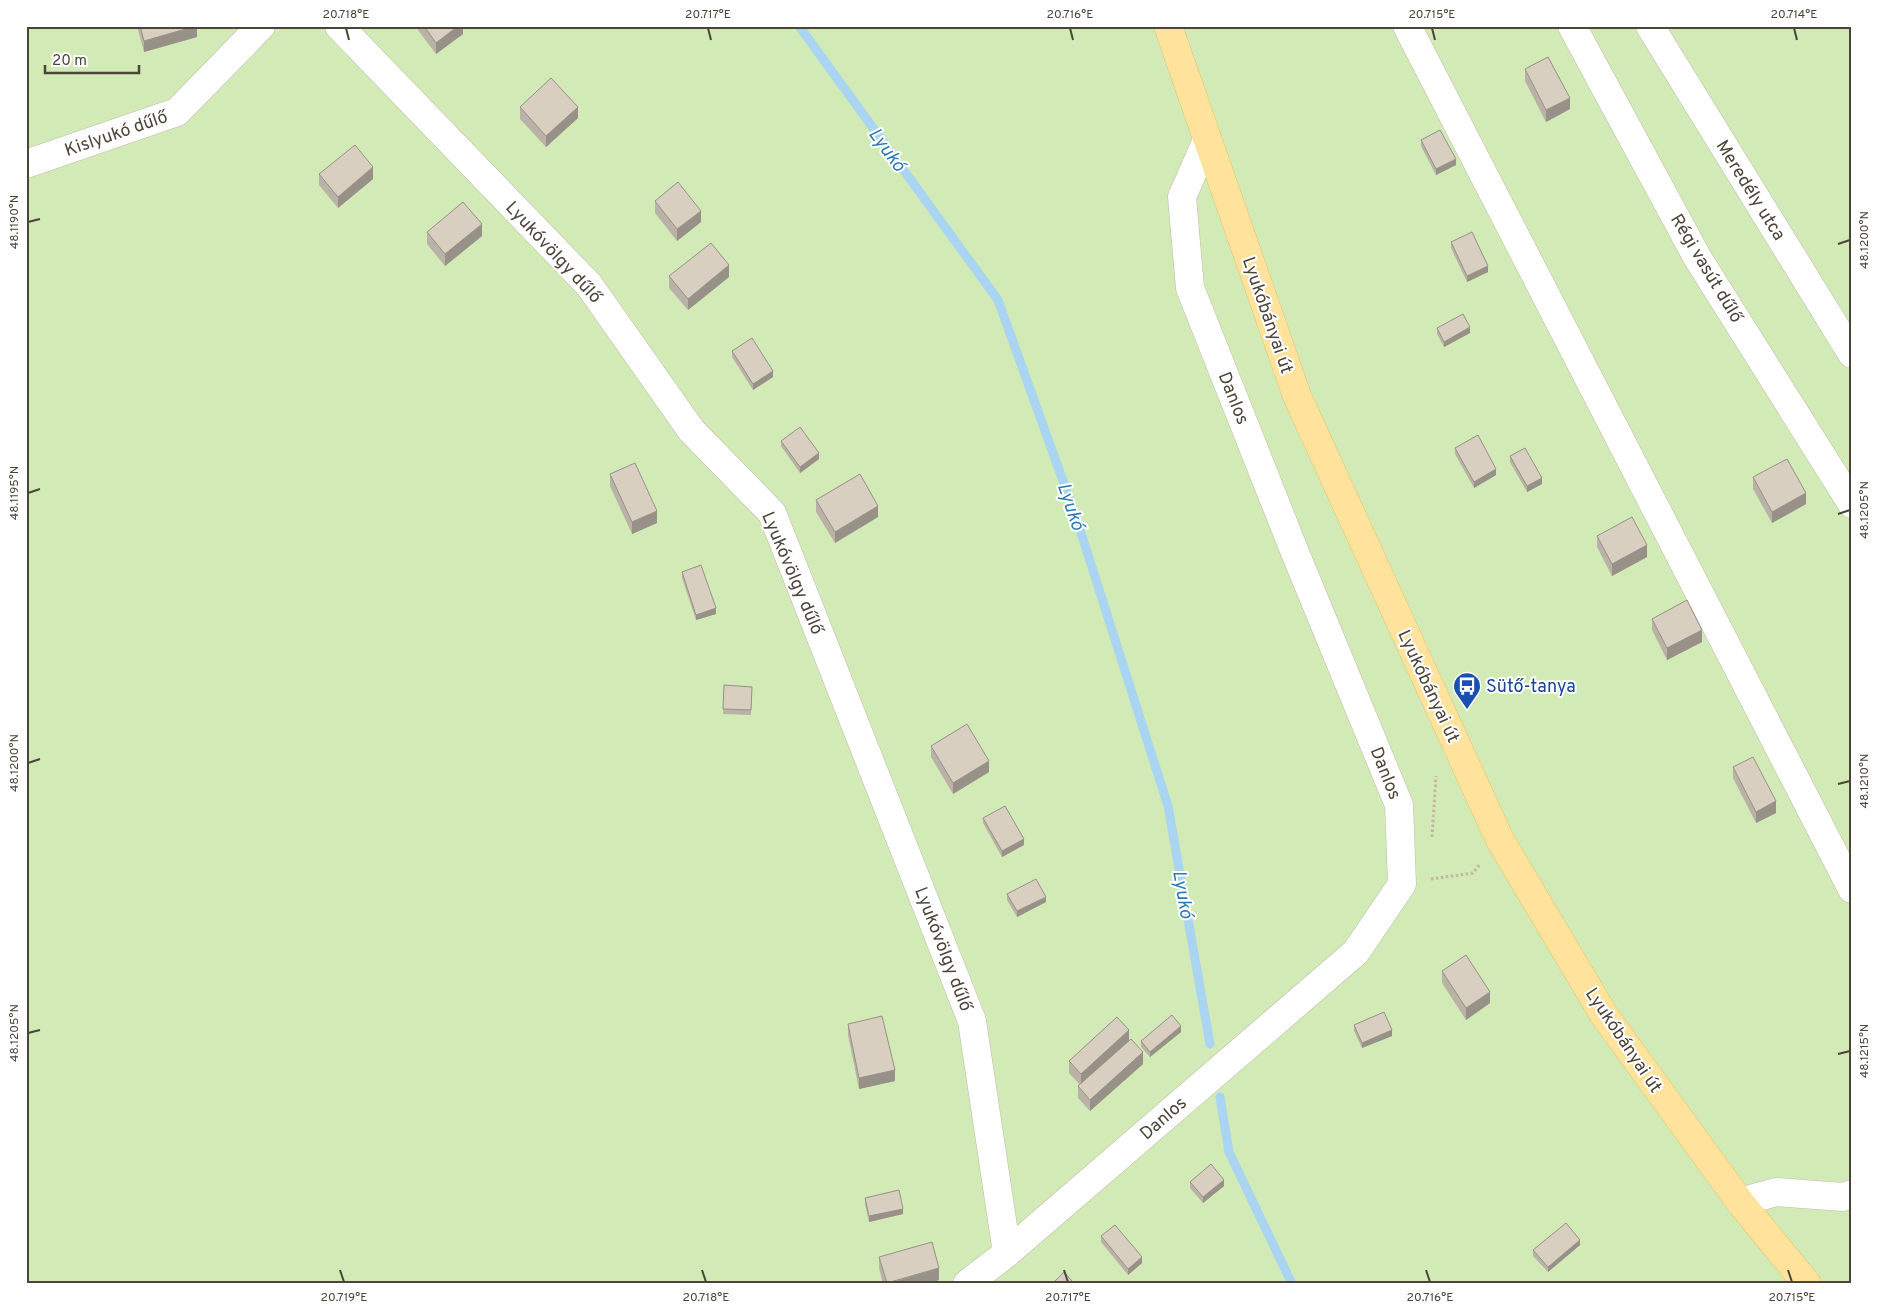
<svg xmlns="http://www.w3.org/2000/svg" width="1878" height="1310" font-family="Overpass,sans-serif">
	<style>
		.green { fill: #d2eab5 }
		.lines { fill: none; stroke-linecap: round; stroke-linejoin: round }
		.stream { stroke: #a9d4f2; stroke-width: 9 }
		.minor-casing { stroke: #c2bbae; stroke-width: 29 }
		.major-casing { stroke: #e6c16a; stroke-width: 29 }
		.path { stroke: #c4b79f; stroke-width: 3; stroke-dasharray: 2.5 2.5; stroke-linecap: butt }
		.minor { stroke: #fff; stroke-width: 28 }
		.major { stroke: #ffe39c; stroke-width: 28 }
		.wall { fill: #bab2a6 }
		.shaded-wall { fill: #979187 }
		.building { fill: #d8cfc1; stroke: #979187 }
		.ticks { fill: none; stroke: #4b4439; stroke-width: 2 }
		.labels { text-anchor: middle; stroke-width: 4; stroke-linejoin: round; paint-order: stroke }
		.street-label { font-size: 18px; fill: #4b4439; stroke: #fff }
		.transit-label { font-size: 18px; fill: #164399; stroke: #fff; text-anchor: start }
		.water-label { font-size: 19px; font-style: italic; fill: #2e7ab2; stroke: #fff }
		.neatline { fill: none; stroke: #4b4439; stroke-width: 2 }
		.ticks-label { font-size: 12px; text-anchor: middle; fill: #4b4439 }
	</style>
	<rect width="100%" height="100%" fill="#f6f3ec"/>
	<!-- green -->
	<path class="green" d="M26,26H1852V1284H26Z"/>
	<g class="lines">
		<!-- stream -->
		<path class="stream" d="M799,26L998,300L1076,517L1168,806L1210,1044
			M1220,1097L1229,1152L1292,1284"/>
		<!-- minor casing -->
		<g class="minor-casing">
			<path id="minor" d="M339,26L589,285L691,430L772,513L972,1021L1007,1253
				M1407,26L1852,889
				M1572,26L1697,257L1852,504
				M1650,26L1852,354
				M26,164L177,112L261,26
				M1740,1202L1776,1192L1843,1197L1852,1194
				M967,1284L1007,1253L1356,952L1402,884L1399,805L1296,555L1190,288L1182,197L1207,140"/>
		</g>
		<!-- major casing -->
		<g class="major-casing">
			<path id="major" d="M1168,26L1297,396L1500,840L1604,1015L1740,1202L1807,1284"/>
		</g>
		<!-- path -->
		<path class="path" d="M1432,837L1436,776
			M1431,879L1473,873L1480,864"/>
		<!-- minor -->
		<use href="#minor" class="minor"/>
		<!-- major -->
		<use href="#major" class="major"/>
	</g>
	<!-- wall -->
	<path class="wall" d="M137,26H197V37L144,52Z
		M415,26H463V34L436,54Z
		M1525,69L1570,109L1546,122L1525,81Z
		M520,107L578,118L546,147L520,119Z
		M1421,140L1456,165L1436,175L1421,146Z
		M319,174L373,179L338,208L319,185Z
		M655,201L701,222L677,241L655,213Z
		M427,232L482,236L445,266L427,244Z
		M1451,242L1488,272L1467,282L1451,248Z
		M669,276L729,277L688,310L669,288Z
		M1437,328L1470,333L1444,347L1437,334Z
		M732,351L773,377L753,390L732,357Z
		M781,441L819,459L800,473L781,446Z
		M1455,448L1496,475L1474,488L1455,454Z
		M1510,456L1542,484L1527,492L1510,462Z
		M610,474L657,523L632,534L610,486Z
		M1753,477L1806,504L1772,523L1753,489Z
		M816,500L878,517L835,543L816,512Z
		M1597,536L1647,557L1612,576L1597,547Z
		M682,572L716,614L696,620L682,578Z
		M1652,619L1702,642L1667,660L1652,630Z
		M724,685L752,687L751,715L723,714Z
		M931,746L989,772L953,794L931,757Z
		M1733,767L1776,813L1756,823L1733,778Z
		M983,818L1024,845L1002,857L983,823Z
		M1007,894L1046,902L1017,917L1007,900Z
		M1442,971L1490,1003L1466,1020L1442,983Z
		M848,1024L895,1081L859,1089L848,1035Z
		M1354,1025L1392,1036L1362,1048L1354,1031Z
		M1181,1032L1150,1057L1141,1047V1041Z
		M1129,1041L1143,1064L1090,1111L1078,1098V1086L1080,1085L1069,1073V1061Z
		M1190,1182L1224,1186L1203,1203L1190,1188Z
		M865,1198L903,1214L869,1222L865,1204Z
		M1101,1236L1142,1263L1128,1275L1101,1242Z
		M1580,1245L1548,1272L1533,1256V1250Z
		M879,1257L939,1280L926,1284H883L879,1268Z"/>
	<!-- shaded-wall -->
	<path class="shaded-wall" d="M197,26V37L144,52V41Z
		M458,26H463V34L436,54V43Z
		M1570,98V109L1546,122V110Z
		M578,107V118L546,147V136Z
		M1456,159V165L1436,175V169Z
		M373,167V179L338,208V197Z
		M701,211V222L677,241V229Z
		M482,224V236L445,266V254Z
		M729,265V277L688,310V299Z
		M1488,266V272L1467,282V276Z
		M1470,327V333L1444,347V342Z
		M773,371V377L753,390V384Z
		M819,453V459L800,473V467Z
		M1496,469V475L1474,488V482Z
		M1542,478V484L1527,492V486Z
		M1806,493V504L1772,523V512Z
		M878,506V517L835,543V532Z
		M657,511V523L632,534V522Z
		M1647,545V557L1612,576V564Z
		M716,608V614L696,620V615Z
		M1702,630V642L1667,660V648Z
		M989,761V772L953,794V783Z
		M1776,801V813L1756,823V812Z
		M1024,839V845L1002,857V851Z
		M1046,897V902L1017,917V911Z
		M1490,992V1003L1466,1020V1008Z
		M1181,1026V1032L1150,1057V1052Z
		M1129,1030V1042L1081,1086V1074Z
		M1392,1030V1036L1362,1048V1043Z
		M1143,1052V1064L1090,1111V1100Z
		M895,1070V1081L859,1089V1078Z
		M1224,1180V1186L1203,1203V1197Z
		M903,1209V1214L869,1222V1216Z
		M1580,1240V1245L1548,1272V1267Z
		M1142,1257V1263L1128,1275V1269Z
		M939,1268V1280L926,1284H887Z"/>
	<!-- building -->
	<path class="building" d="M140,26H196L144,41Z
		M424,26H458L436,43Z
		M1548,57L1570,98L1546,110L1525,69Z
		M551,78L578,107L546,136L520,107Z
		M1440,130L1456,159L1436,169L1421,140Z
		M355,145L373,167L338,197L319,174Z
		M678,182L701,211L677,229L655,201Z
		M463,202L482,224L445,254L427,232Z
		M1472,232L1488,266L1467,276L1451,242Z
		M711,243L729,265L688,299L669,276Z
		M1463,314L1470,327L1444,342L1437,328Z
		M752,338L773,371L753,384L732,351Z
		M800,427L819,453L800,467L781,441Z
		M1478,435L1496,469L1474,482L1455,448Z
		M1525,448L1542,478L1527,486L1510,456Z
		M1787,459L1806,493L1772,512L1753,477Z
		M635,463L657,511L632,522L610,474Z
		M860,474L878,506L835,532L816,500Z
		M1632,517L1647,545L1612,564L1597,536Z
		M701,565L716,608L696,615L682,572Z
		M1687,600L1702,630L1667,648L1652,619Z
		M724,685L752,687L751,710L723,709Z
		M967,724L989,761L953,783L931,746Z
		M1753,757L1776,801L1756,812L1733,767Z
		M1005,806L1024,839L1002,851L983,818Z
		M1036,879L1046,897L1017,911L1007,894Z
		M1466,955L1490,992L1466,1008L1442,971Z
		M1384,1012L1392,1030L1362,1043L1354,1025Z
		M1172,1015L1181,1026L1150,1052L1141,1041Z
		M882,1016L895,1070L859,1078L848,1024Z
		M1117,1017L1129,1030L1081,1074L1069,1061Z
		M1131,1039L1143,1052L1090,1100L1078,1086Z
		M1211,1164L1224,1180L1203,1197L1190,1182Z
		M899,1190L903,1209L869,1216L865,1198Z
		M1566,1223L1580,1240L1548,1267L1533,1250Z
		M1115,1225L1142,1257L1128,1269L1101,1236Z
		M932,1242L939,1268L887,1283L879,1257Z
		M1064,1272L1072,1281L1069,1284H1052Z"/>
	<!-- ticks -->
	<path class="ticks" d="M346,28L349,40M708,28L711,40M1070,28L1073,40M1432,28L1435,40M1794,28L1797,40M28,222L40,219M1838,244L1850,240M28,493L40,489M1838,514L1850,510M28,763L40,759M1838,784L1850,781M28,1033L40,1030M1838,1054L1850,1051M340,1270L344,1282M702,1270L706,1282M1064,1270L1068,1282M1426,1270L1430,1282M1788,1270L1792,1282"/>
	<!-- icons -->
	<defs>
		<g id="bus-pin" transform="scale(1.4375)"><path d="M0 17L-7.5 6A9.5 9.5 0 1 1 7.5 6Z" fill="#1a4fb4" stroke="#fff"/><path d="M-5-6H5V4H4V6H2V4H-2V6H-4V4H-5ZM-3.5-4V0h7V-4ZM-3.5 1.2v1.5H-2V1.2ZM2 1.2v1.5H3.5V1.2Z" fill="#fff"/></g>
	</defs>
	<g fill-rule="evenodd">
		<use href="#bus-pin" x="1467" y="686"/>
	</g>
	<g class="labels">
		<!-- street labels -->
		<g class="street-label">
			<text transform="translate(116 133) rotate(-19)" y="6">Kislyukó dűlő</text>
			<text transform="translate(1751 190) rotate(58)" y="6">Meredély utca</text>
			<text transform="translate(554 252) rotate(47)" y="6">Lyukóvölgy dűlő</text>
			<text transform="translate(1707 268) rotate(59)" y="6">Régi vasút dűlő</text>
			<text transform="translate(1268 315) rotate(71)" y="6">Lyukóbányai út</text>
			<text transform="translate(1234 398) rotate(68)" y="6">Danlos</text>
			<text transform="translate(793 573) rotate(67)" y="6">Lyukóvölgy dűlő</text>
			<text transform="translate(1429 686) rotate(65)" y="6">Lyukóbányai út</text>
			<text transform="translate(1386 773) rotate(68)" y="6">Danlos</text>
			<text transform="translate(944 949) rotate(69)" y="6">Lyukóvölgy dűlő</text>
			<text transform="translate(1624 1040) rotate(56)" y="6">Lyukóbányai út</text>
			<text transform="translate(1163 1118) rotate(-41)" y="6">Danlos</text>
		</g>
		<!-- transit labels -->
		<g class="transit-label">
			<text x="1486" y="692">Sütő-tanya</text>
		</g>
		<!-- water labels -->
		<g class="water-label">
			<text transform="translate(888 149) rotate(54)" y="7">Lyukó</text>
			<text transform="translate(1072 506) rotate(71)" y="7">Lyukó</text>
			<text transform="translate(1184 894) rotate(80)" y="7">Lyukó</text>
		</g>
	</g>
	<!-- border -->
	<rect width="1878" height="1310" fill="none" stroke="#ffffff" stroke-width="55"/>
	<!-- scale -->
	<path d="M45 65v8h94v-8" fill="none" stroke="#4b4439" stroke-width="2.5"/>
	<text x="52" y="65" font-size="15" fill="#4b4439" stroke="#ffffff" stroke-width="4" paint-order="stroke">20 m</text>
	<rect x="28" y="28" width="1822" height="1254" class="neatline"/>
	<g class="ticks-label">
		<text x="346" y="18">20.718°E</text>
		<text x="708" y="18">20.717°E</text>
		<text x="1070" y="18">20.716°E</text>
		<text x="1432" y="18">20.715°E</text>
		<text x="1794" y="18">20.714°E</text>
		<text transform="translate(14 222) rotate(-90)" y="4">48.1190°N</text>
		<text transform="translate(1864 240) rotate(-90)" y="4">48.1200°N</text>
		<text transform="translate(14 493) rotate(-90)" y="4">48.1195°N</text>
		<text transform="translate(1864 510) rotate(-90)" y="4">48.1205°N</text>
		<text transform="translate(14 763) rotate(-90)" y="4">48.1200°N</text>
		<text transform="translate(1864 781) rotate(-90)" y="4">48.1210°N</text>
		<text transform="translate(14 1033) rotate(-90)" y="4">48.1205°N</text>
		<text transform="translate(1864 1051) rotate(-90)" y="4">48.1215°N</text>
		<text x="344" y="1301">20.719°E</text>
		<text x="706" y="1301">20.718°E</text>
		<text x="1068" y="1301">20.717°E</text>
		<text x="1430" y="1301">20.716°E</text>
		<text x="1792" y="1301">20.715°E</text>
	</g>
</svg>
